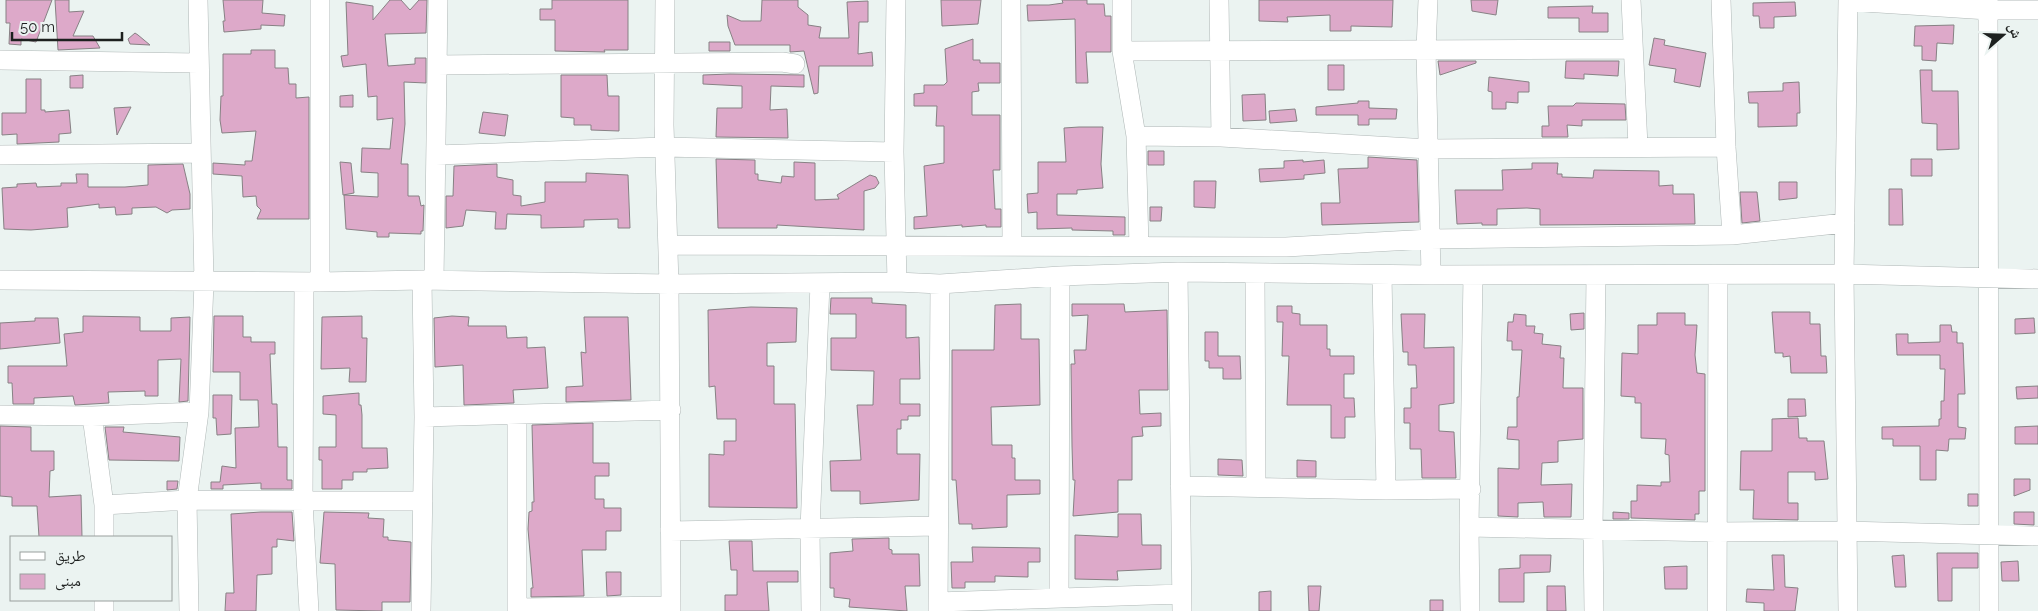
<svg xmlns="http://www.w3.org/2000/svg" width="2038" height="611" font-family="Raleway,'Noto Naskh Arabic',sans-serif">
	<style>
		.building { fill: #dda9c9; stroke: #878184 }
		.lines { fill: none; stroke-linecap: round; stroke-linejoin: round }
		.minor-casing { stroke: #afb7b6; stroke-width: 20 }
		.minor { stroke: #fff; stroke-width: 19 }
	</style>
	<rect width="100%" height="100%" fill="#ebf3f1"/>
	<!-- building -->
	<path class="building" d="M6,0H52L36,42L21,39V45L9,44L10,23H6Z
		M55,0H69V12L84,11L73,36H93L100,48L58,50Z
		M223,0H263L262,13L285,15L284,26L261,25V29L224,32L223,21H225Z
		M390,0H401L410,10L419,0H427L426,33L385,34L388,66L415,64V58H426V83L404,82L405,124L401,164H408V196H419L421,206L424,205L423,231H421V234L389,233V237H377V232L346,229L344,195L378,197V173L361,172L362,148L390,149L393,118L377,120V96L368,97L366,64L343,67L341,56L348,55L346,2L373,6V20Z
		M552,0H628V50H604L605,52L555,51V20H540V9H552Z
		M762,0H798V7L808,15V25L821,27L819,38H849L847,2L868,1V22H859L858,54L872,52L873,66H819L818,93L814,94L804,51L790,52V45H735L728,26L727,15L741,21H761Z
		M941,0H981L978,24L942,26Z
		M1062,0H1087V4H1104L1105,16H1111V52H1086L1088,83H1076L1075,19L1028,21L1027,5H1049L1063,3Z
		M1259,0H1393L1392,27L1351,26V31H1330V15L1287,17L1288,22L1259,21Z
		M1471,0H1498L1496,15L1472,11Z
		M1795,2L1796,16L1774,17V28H1760L1759,16H1753V3Z
		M1593,6L1592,13H1608V32H1579V18H1548V7Z
		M1954,25L1953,44L1937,43L1936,61L1922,60V46H1914L1915,26Z
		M135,33L138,35L150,45L130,44L128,39Z
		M1654,38L1665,40L1664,45L1706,53L1700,87L1674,82L1676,69L1649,65Z
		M973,39V60H980V63H1000V83H978L979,91L972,92V115H1000V170H993L995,209H1001V227H986V225L962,227V225L914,229V217L927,216L924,166L944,163V126H936L937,106H914V94L924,93V85H944L947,82L945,49Z
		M709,42H730V51H709Z
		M251,50H275V68H288L289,84H296V98L309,97V219H257L261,210L257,206L256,196L243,197L242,176L213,174V163L245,165V161H252L256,131L222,133L220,120L221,96H223V54H251Z
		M1438,61H1476V63L1440,75Z
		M1566,61H1619L1618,76L1584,74V79L1565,78Z
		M1328,65H1344V90H1328Z
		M1920,70H1932V91H1958L1959,149L1937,150V124L1922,123Z
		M730,74L804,75V87L771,86L770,110L787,109L788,138L716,137L717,108H742V86L703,84V75Z
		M83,75V88H70V76Z
		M561,75H607L608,96H619V131L591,130V125H574V118L561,117Z
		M1489,77L1529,82V92H1518V103L1506,102V109H1492V92L1488,91Z
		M26,79H41V110H45V112L69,110L71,133L59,134V142L17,144V134L2,135V113H26Z
		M1799,82L1800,113H1797V126L1758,127V103H1749L1748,92L1783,91V83Z
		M1265,94L1266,120L1243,121L1242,95Z
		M353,95V107H340V96Z
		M1358,101H1369V108L1397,109L1396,119H1369V125H1358V115H1316V107L1358,103Z
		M1576,103L1625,104L1626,120H1582V126L1567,125L1568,137H1542V126H1549L1548,106H1573Z
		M131,107L117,135L114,108Z
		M1295,109L1297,121L1270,123L1269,111Z
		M483,112L508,115L505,136L479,133Z
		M1079,127H1103L1101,164L1103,188L1077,190V194H1057V215L1125,217V235H1113V231L1072,230V228L1037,229V212L1028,213L1027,194L1038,193V162H1066L1064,128Z
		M1148,151H1164V165H1148Z
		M1368,157L1417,160L1419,222L1322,225L1321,203H1340L1338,169L1368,168Z
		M716,159L755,160V174H758V180L781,183L782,176L794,177V162L815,163V200L839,199L837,195L870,175L876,177L879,183L875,188L864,191V230L777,225V228H718Z
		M1911,159H1932V176H1911Z
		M1303,160V162L1324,160L1325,173L1304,175V179L1260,182L1259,169L1284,168V161Z
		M340,162L351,163L354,193L343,195Z
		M1532,163H1558L1557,174H1562V177L1593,178L1594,170L1659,171V186L1673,185V194H1694L1695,224L1540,225V209L1527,208L1497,209V225H1482V223L1457,224L1455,190H1503L1502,170L1532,169Z
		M183,164L190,194V209L172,210L167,213L156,207L132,208V214L116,215L115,207L99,208V204L67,208L68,227L31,230L4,229L2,188L17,187V184L36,183L37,187L61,186V183H77L76,174H88V187H125L148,185V165Z
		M497,164V177L513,180V195L521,196V206L545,202V182H586V173L628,175L630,228H618V219L584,220V227L541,228V215L507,214L506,229H495L496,212L466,210L463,226L446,228V196H453L454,166Z
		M1194,181H1216L1215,208L1194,207Z
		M1779,182H1797V198L1779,200Z
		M1889,189H1902L1903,225H1889Z
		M1740,192H1757L1760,221L1742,223Z
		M1150,207H1162L1161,221H1150Z
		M831,298H872V303L906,305V338L919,337L920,379H900V404H920V416H908V420H901V429H897V454H920L919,500L860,504V491H831L830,461L861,460L857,405H873L874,371L831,370V338H856V314H830Z
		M1021,304V339H1039L1040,405L991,407L992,445H1012V458H1015V480H1040V494L1007,495V527L972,529V524H959L956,480H952V350H994L995,305Z
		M1072,304H1124L1125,312L1167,310L1168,390H1139L1140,414L1161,413V426L1142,427L1143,436L1132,437V480H1118V512L1073,516L1075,480H1073L1072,446L1071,364H1075L1074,350H1086L1088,315L1072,316Z
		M1277,306H1292V313L1300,314V325H1327V349H1330V356H1354V374H1344V398H1354L1355,417H1345V438H1331V405H1287L1289,356H1282L1283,322H1277Z
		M751,307L797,308L796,342L767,343V366H774V404H795L797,508L709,507V454L724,455V441H736V419H717L715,386L709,387L708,310Z
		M1772,312H1810V324H1820L1821,356H1826L1827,373H1791L1790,356L1783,357V353H1775Z
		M1584,313V329L1571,330L1570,314Z
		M1657,313H1685V325H1697L1695,355L1697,373L1705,374V491H1699V514H1695V520L1631,518V501H1637V485L1661,486V482H1670L1669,455L1665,454L1666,439L1641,438V403H1635V397L1621,396L1622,353L1638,354V325H1657Z
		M1401,314H1425L1424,348L1454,347V403L1439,405V431L1454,432L1456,478H1422L1421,449H1410V423H1404V408H1411V388H1417L1416,365H1408V352H1403Z
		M1514,314L1526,315V326H1535L1534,333L1543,334L1542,344L1561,346L1560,358H1564L1563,388H1583V439L1558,441V462L1542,463L1541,485L1572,484L1571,517H1544L1543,502L1518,503V517L1498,516V468L1519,469V440L1507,439L1508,427H1517V397H1519L1522,350H1512V341H1507L1508,322H1513Z
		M83,316L140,317V331H171V318L190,317L188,401L179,402L181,359L158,360V396H145V391L108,392L109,403L75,405L73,396L34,398V404H13L12,383H8V366H67L64,334L83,332Z
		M214,316H243V337H251V342H275V354H270L272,404H277L278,447H287V480H292V489H261V483L223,485V489H211V482H220L222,466L236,468L235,428L259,427L258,400H240V372H213Z
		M362,316V338H367L366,382H349L350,368L321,369L322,317Z
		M452,316L469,317L468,326H506L507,338L527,337V348L545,347L548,388L513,390L514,403L464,405L463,365L435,367L434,318Z
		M584,317H628L631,400L566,402V387L583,386L581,352L586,353Z
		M35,318H58L60,343L0,349V323L35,321Z
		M2034,318L2035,333L2015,334V319Z
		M1940,325H1951L1952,332H1957V343H1963L1965,394H1958V427L1966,428L1965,439H1949L1948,451L1936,450V480H1920V446H1893V439H1882V427L1939,426V419H1941V401H1944L1945,369H1940V355H1897L1896,334H1908V343L1940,342Z
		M1205,332H1218V356H1240L1241,379H1223V368H1209V361H1205Z
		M2038,386V398L2017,399L2016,387Z
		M359,393V405H361L362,415V448H387L388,468L367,469V472H353V480H342V489H322V460H319V447H336V415L323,414V396Z
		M213,395H232L231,434L217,435L216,418H213Z
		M1788,399H1805L1806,416L1788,417Z
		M1798,418L1799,438H1807V441H1824L1828,479L1815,480V472H1788V503H1798V520L1753,519L1754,490H1740L1741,451H1772V419Z
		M593,423V463H609V476H595V499H604V508H621V531H606V550H582L584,596L531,597V588H533L528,529L529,512L532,511V502H534L532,425Z
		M0,426L31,427V451H54V470L50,471L49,497L81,495L82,537H39L37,506H12V497L0,496Z
		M2038,426V444H2015V427Z
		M105,427H124L123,432L180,437L179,461L109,460Z
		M1218,459L1242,460L1243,476L1218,475Z
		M1297,460L1316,461V477H1297Z
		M2014,479H2030V490L2014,496Z
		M167,481H178L177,489L167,490Z
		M1968,494H1978V506H1968Z
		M261,512H292L294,541L277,539V547H272V574L257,575L256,611H225L226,593H234L231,514Z
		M324,512L369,513L368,518L384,519L383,537H388V540L411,542L410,602H382V611L336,610L335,564L320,563Z
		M1613,512L1629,513V519H1613Z
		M2014,512H2034V525L2014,524Z
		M1118,514H1141L1142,545H1161V569L1117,571L1118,580L1075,579V535L1118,537Z
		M889,538V549L892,550V554H919L920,586H905L907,611L849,607L850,599L834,597V588H830V553L853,551L852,539Z
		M729,541H752L753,571H798V582H767L769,611H725V595H737V570H731Z
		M972,547L1040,548V562H1028V577L995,576V582H965V588H952L951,562H973Z
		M1937,553H1978V568H1952V601H1938Z
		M1520,555H1551L1550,572L1524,573V602H1499V569L1520,568Z
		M1772,555H1784L1785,587L1798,588L1795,611H1764V603L1746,602L1747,589L1774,590Z
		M1904,555L1906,587H1895L1892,556Z
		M2018,561L2019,581H2002L2001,562Z
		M1687,566V589H1665L1664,567Z
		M606,572H621V595L607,596Z
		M1308,586H1321L1319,611H1309Z
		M1547,586H1565L1566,611H1547Z
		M1271,591V611H1259V592Z
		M1430,600H1443V611H1430Z"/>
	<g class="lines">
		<!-- minor casing -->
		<g class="minor-casing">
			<path id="minor" d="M665,0L664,125L669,284L671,611
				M896,0L894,152L897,282
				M1011,0L1012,245
				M1122,0V51L1136,136L1139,246
				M1219,0L1221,137
				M1428,0L1426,50L1431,275
				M1631,0L1638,146
				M1721,0L1726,147L1732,235
				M1988,0L1989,611
				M1848,1L1988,10H2038
				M1122,51L1632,49
				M0,60L198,63
				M437,65L782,62L795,64
				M1136,136L1221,137L1429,149L1726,147
				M0,155L201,153
				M436,155L664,147L894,152
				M668,245L1286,247L1430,239L1732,235L1845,223
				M1178,272L1182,611
				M1255,274L1256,487
				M1382,275L1386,490
				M0,280L320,282L422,280L669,284L897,282L940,284L1060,276L1178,272L1431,275L1844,274L2038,279
				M434,280L438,0
				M304,282L303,502L309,611
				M320,282V0
				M0,415L92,416L199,412
				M517,415V611
				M92,416L104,505V537
				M424,417L671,410
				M1180,486L1386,490L1471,489
				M104,505L187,500L423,501
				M1469,527L1716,532L1846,531L2038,536
				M670,531L937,526
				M1059,598L1060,276
				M104,600V611
				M938,602L1181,594
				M517,608L671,606
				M189,611L187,500L199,412L204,282L198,0
				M421,611L424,417L422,280
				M811,611L810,529L820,284
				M938,611L940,284
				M1470,611L1469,527L1473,275
				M1594,611L1593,530L1596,275
				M1717,611L1718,275
				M1848,611L1844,274L1848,0"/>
		</g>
		<!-- minor -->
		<use href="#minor" class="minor"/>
	</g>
	<!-- legend -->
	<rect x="10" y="536" width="162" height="65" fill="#ebf3f1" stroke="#999f9d"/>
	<rect x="20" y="552" width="25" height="8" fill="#ffffff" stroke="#999f9d"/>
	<text x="55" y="561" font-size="15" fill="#1d201f">طريق</text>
	<rect x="20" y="574" width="25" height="15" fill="#dda9c9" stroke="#999f9d"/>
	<text x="55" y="586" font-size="15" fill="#1d201f">مبنى</text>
	<!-- north arrow -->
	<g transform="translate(2003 35) rotate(70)" stroke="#ebf3f1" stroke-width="4" paint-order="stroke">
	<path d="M0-4L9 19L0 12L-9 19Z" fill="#1d201f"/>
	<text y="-8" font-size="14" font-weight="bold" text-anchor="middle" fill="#1d201f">ش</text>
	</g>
	<!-- scale -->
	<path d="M12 32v8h110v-8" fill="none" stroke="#1d201f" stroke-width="2.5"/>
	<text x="20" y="32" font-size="15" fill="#1d201f" stroke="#ebf3f1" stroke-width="4" paint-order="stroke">50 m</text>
</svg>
